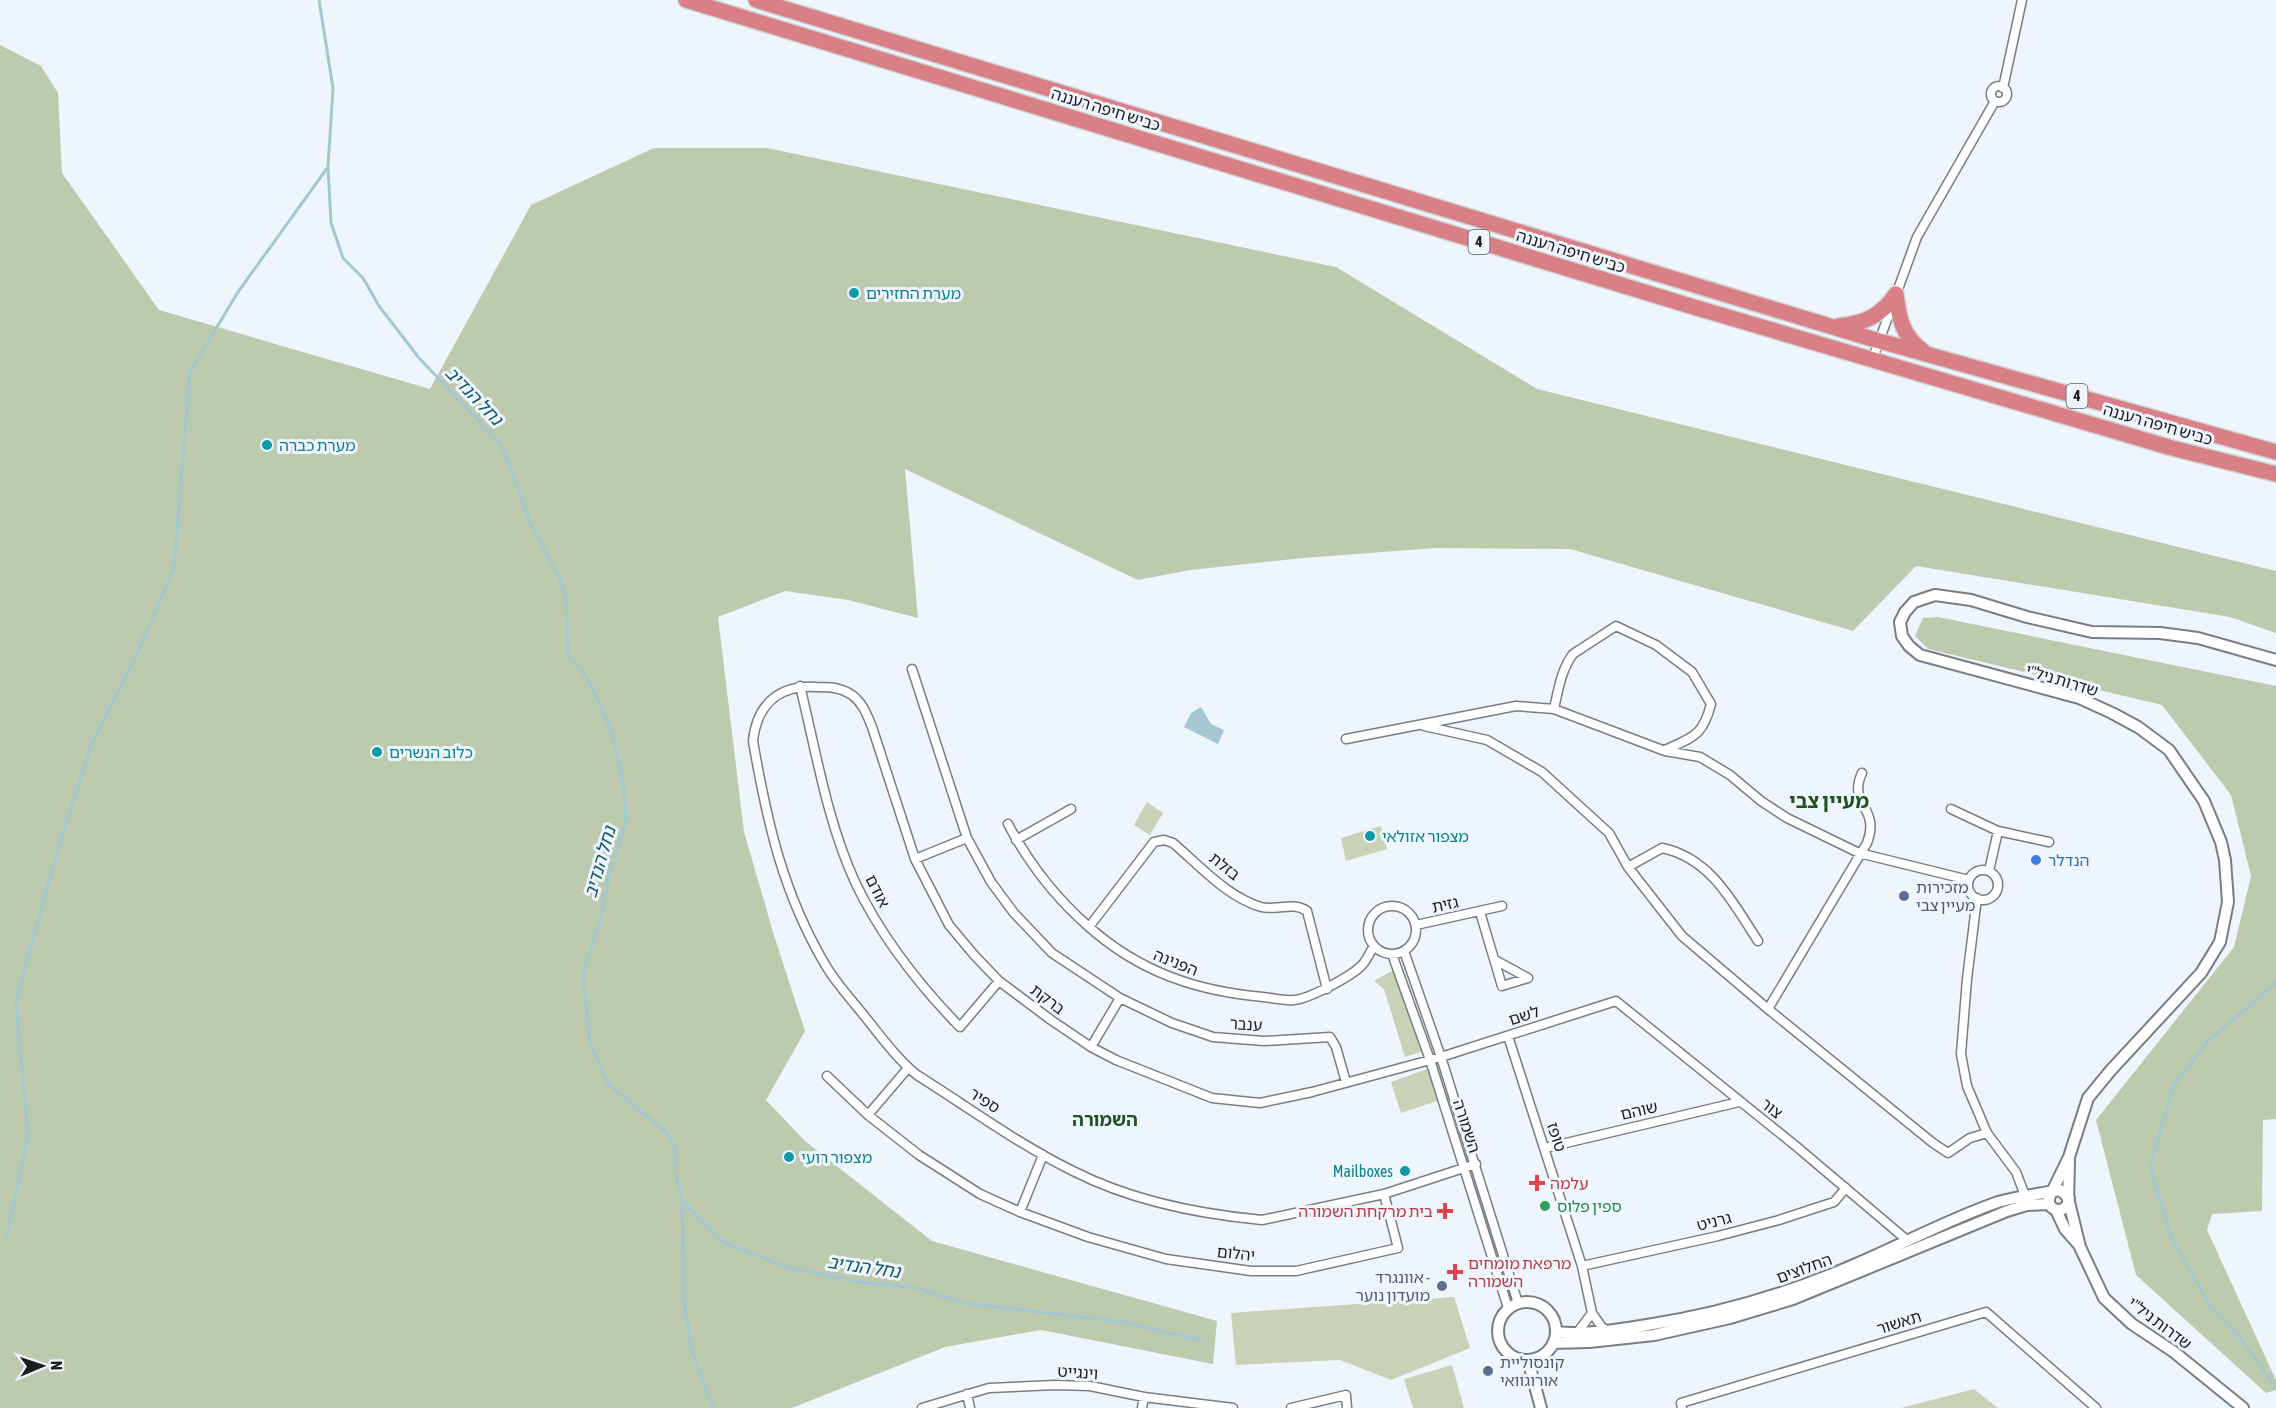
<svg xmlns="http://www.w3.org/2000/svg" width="2276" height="1408" font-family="'Asap Condensed','Noto Sans Hebrew',sans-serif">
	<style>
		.green { fill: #c7d2b7 }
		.forest { fill: #becaae }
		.water { fill: #a4c7d2 }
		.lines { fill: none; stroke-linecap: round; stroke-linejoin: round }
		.stream { stroke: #a4c7d2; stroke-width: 3 }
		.minor-casing { stroke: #787e85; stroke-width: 11 }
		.tertiary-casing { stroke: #787e85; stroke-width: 14 }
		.trunk-casing { stroke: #d1d2d2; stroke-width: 18 }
		.minor { stroke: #fff; stroke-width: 8 }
		.tertiary { stroke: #fff; stroke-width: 10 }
		.trunk { stroke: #d88086; stroke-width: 15 }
		.culture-dot { fill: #0f9aa8; stroke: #eff5fd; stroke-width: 2 }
		.shop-dot { fill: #3f7fe0; stroke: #eff5fd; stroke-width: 2 }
		.service-dot { fill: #5c6f8a; stroke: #eff5fd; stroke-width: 2 }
		.health-dot { fill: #e0444e; stroke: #eff5fd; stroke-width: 2 }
		.leisure-dot { fill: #2e9e5b; stroke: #eff5fd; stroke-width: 2 }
		.labels { text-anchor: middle; stroke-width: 6; stroke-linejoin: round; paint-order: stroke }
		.shield { fill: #eff5fd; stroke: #5a5d62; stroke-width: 1.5 }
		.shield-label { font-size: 15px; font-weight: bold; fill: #1a1c1f }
		.street-label { font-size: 16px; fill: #1a1c1f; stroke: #eff5fd }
		.culture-label { font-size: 16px; fill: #0d838f; stroke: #eff5fd; text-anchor: start }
		.shop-label { font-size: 16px; fill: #366cbe; stroke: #eff5fd; text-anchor: start }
		.service-label { font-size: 16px; fill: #4e5e75; stroke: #eff5fd; text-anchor: start }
		.health-label { font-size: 16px; fill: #be3a42; stroke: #eff5fd; text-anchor: start }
		.leisure-label { font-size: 16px; fill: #27864d; stroke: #eff5fd; text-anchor: start }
		.water-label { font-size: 18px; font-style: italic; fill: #0f5567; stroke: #eff5fd }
		.neighbourhood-label { font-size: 18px; font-weight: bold; fill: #1f521c; stroke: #eff5fd }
		.quarter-label { font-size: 20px; font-weight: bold; fill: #1f521c; stroke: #eff5fd }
	</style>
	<rect width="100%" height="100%" fill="#eff5fd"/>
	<!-- green -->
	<path class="green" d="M1147,802L1163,813L1150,835L1134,825Z
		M1381,826L1387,849L1346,861L1341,838Z
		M1397,968L1423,1051L1405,1057L1384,989L1374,981Z
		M1430,1068L1440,1100L1401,1113L1391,1082Z
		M1454,1297L1470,1348L1391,1380L1340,1360L1236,1365L1231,1313Z
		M1452,1365L1464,1408H1413L1404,1379Z
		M1974,1389L1998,1408H1901Z"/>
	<!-- forest -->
	<path class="forest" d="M0,45L41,66L58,93L62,173L159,310L430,389L531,205L654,148H767L1336,267L1537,389L2276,571V633L2230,617L1916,566L1853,631L1570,549L1435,548L1303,558L1190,570L1138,580L905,469L918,618L848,600L785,591L718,617L744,832L773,932L805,1031L766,1100L805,1141L932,1241L1217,1321L1213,1364L1041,1330L945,1347L792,1408H0Z
		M1938,617L2276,686V1119L2263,1120L2262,1211L2212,1214L2207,1230L2276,1380V1390L2266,1393L2136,1275L2096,1120L2234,947L2251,876L2231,795L2162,705L1928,649L1915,636L1923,618Z"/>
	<!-- water -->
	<path class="water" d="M1201,707L1211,724L1224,730L1218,744L1184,727L1191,713Z"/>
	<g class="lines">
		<!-- stream -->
		<path class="stream" d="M319,0L333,88L328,167L331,223L343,258L363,278L379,306L419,358L498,441L510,466L531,525L559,576L566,599L568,655L588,679L610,727L623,781L626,822L611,867L601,917L583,974L590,1042L608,1084L666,1132L675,1147L677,1181L682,1200L724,1243L787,1267L858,1282L912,1287L964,1303L1124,1322L1200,1340
			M2276,983L2208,1041L2174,1085L2150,1166L2171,1237L2211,1307L2241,1339L2276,1388
			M682,1201L684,1300L692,1351L713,1408
			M7,1236L28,1135L16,1002L58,849L92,743L133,663L174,568L190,372L238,292L328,167"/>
		<!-- minor casing -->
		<g class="minor-casing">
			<path id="minor" d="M1991 94a8 8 0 1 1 16 0a8 8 0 1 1-16 0Z
				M2003,88L2022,0
				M1873,358L1917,237L1995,101
				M912,669L967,838L991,882L1014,913L1052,953L1120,998L1172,1023L1213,1037L1264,1041L1330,1037L1336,1047L1346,1082
				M800,686C816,751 827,822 856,884C882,938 919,985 960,1027L999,981
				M1554,709C1558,691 1561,670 1573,654L1616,626L1656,645L1692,672L1711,704C1703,736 1693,737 1665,750
				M1424,726L1487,740L1542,772L1609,833L1628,867
				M1346,739L1516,706L1554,709L1665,751L1700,757L1730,775L1761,801L1787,818L1859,853L1969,880
				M1951,809L1998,831L2049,842
				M1008,824C1028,862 1057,899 1089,927C1140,972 1196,991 1263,997C1273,998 1284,1001 1294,1000C1309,999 1352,976 1362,965C1367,960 1370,952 1374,946
				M1016,840L1071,809
				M915,859L967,838
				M1968 885a15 15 0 1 1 30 0a15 15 0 1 1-30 0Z
				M1989,871L1998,831
				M1977,898L1967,979L1961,1054L1967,1086L1987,1133L2016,1172L2027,1201
				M1368 930a24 24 0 1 1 48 0a24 24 0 1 1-48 0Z
				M1480,912L1502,986L1528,978L1495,960
				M1416,925L1502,906
				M1089,927L1154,842L1164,840L1173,843C1199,865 1227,897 1261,907C1276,911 1293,901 1307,911L1327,989
				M1758,941C1733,903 1711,858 1662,848L1628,867L1682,936L1768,1009L1933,1143L1948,1153L1970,1138L1987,1133
				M1404,951L1441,1057L1518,1303
				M1392,954L1430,1060L1508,1308
				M1768,1009L1867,843C1881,807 1847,805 1862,773
				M1508,1036L1582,1266L1592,1313L1601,1326L1607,1331
				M1091,1047L1120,998
				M827,1076L868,1115L919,1155L980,1194L1020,1212L1088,1237L1166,1259L1251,1271H1296L1398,1248L1384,1194
				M868,1115L908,1068
				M1545,1148L1739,1102
				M1476,1164L1384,1194L1262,1220C1198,1214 1130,1200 1073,1171C1018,1144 968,1107 917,1075C896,1058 879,1034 862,1013C850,998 836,983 826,966C783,894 767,822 753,741C757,704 779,685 816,687C829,687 840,687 852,695C863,703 867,715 872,727L915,859L949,925L975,956L999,981L1051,1020L1091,1047L1116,1060L1212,1098L1260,1103L1312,1092L1441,1057L1616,1001L1797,1147L1908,1241
				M1020,1212L1043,1155
				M1582,1266L1718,1236L1779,1220L1834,1202L1846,1188
				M1577,1333L1592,1313
				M967,1394L970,1408
				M922,1408L989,1388L1055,1385L1090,1386L1144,1397L1233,1408
				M1142,1408L1144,1397
				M1291,1408L1346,1395L1347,1408
				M1682,1408L1681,1403L1986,1312L2096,1408"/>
		</g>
		<!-- tertiary casing -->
		<g class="tertiary-casing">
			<path id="tertiary" d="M2069,1202L2080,1247L2104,1298L2132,1324L2174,1352L2243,1408
				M2049,1204V1198L2069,1157L2088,1098L2111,1070L2201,973L2220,942L2228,902L2225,860L2221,842L2204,801L2169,750L2138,727L2112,713L2079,698L1920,655L1909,646L1902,636L1900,622L1905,612L1914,602L1935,595L1971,600L2027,617L2092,632L2160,633L2198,638L2276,660
				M2049,1204C2054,1212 2063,1212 2068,1204L2069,1160
				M2056,1210L2065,1229L2078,1244
				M1498 1331a29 29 0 1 1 58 0a29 29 0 1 1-58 0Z
				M1556,1332C1586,1335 1617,1330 1647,1325C1718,1314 1790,1293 1856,1264C1903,1244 1949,1219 1998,1202C2019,1196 2040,1194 2060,1190L2069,1198
				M1553,1343L1589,1342L1654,1335L1730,1318L1793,1299L2007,1211L2027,1205L2049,1204
				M1528,1360L1541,1408"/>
		</g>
		<!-- trunk casing -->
		<g class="trunk-casing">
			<path id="trunk" d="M686,0L1687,305L2172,448L2276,474
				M756,0L1869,338L2276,452
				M1896,294C1899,318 1902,336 1923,351
				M1839,326C1865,323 1881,316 1896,294"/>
		</g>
		<!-- minor -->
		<use href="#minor" class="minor"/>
		<!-- tertiary -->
		<use href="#tertiary" class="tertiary"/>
		<!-- trunk -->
		<use href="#trunk" class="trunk"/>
	</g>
	<!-- markers -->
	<g class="culture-dot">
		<circle cx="854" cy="293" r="6"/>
		<circle cx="267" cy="445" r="6"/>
		<circle cx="377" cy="752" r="6"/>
		<circle cx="1370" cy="836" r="6"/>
		<circle cx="789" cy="1157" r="6"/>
		<circle cx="1405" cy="1171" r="6"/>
	</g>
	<circle class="shop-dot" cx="2036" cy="860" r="6"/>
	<g class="service-dot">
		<circle cx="1904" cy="896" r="6"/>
		<circle cx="1442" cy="1286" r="6"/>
		<circle cx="1488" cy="1371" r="6"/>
	</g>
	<g class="health-dot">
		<path d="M1534 1174h6v6h6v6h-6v6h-6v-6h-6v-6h6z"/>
		<path d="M1442 1202h6v6h6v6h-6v6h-6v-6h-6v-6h6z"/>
		<path d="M1452 1263h6v6h6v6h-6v6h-6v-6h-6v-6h6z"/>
	</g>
	<circle class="leisure-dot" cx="1545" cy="1206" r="6"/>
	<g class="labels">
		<!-- shield labels -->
		<g class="shield">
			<rect x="1468.5" y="230" width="21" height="24" rx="4.5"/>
			<rect x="2066.5" y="384" width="21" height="24" rx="4.5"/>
		</g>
		<g class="shield-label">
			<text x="1479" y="247">4</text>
			<text x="2077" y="401">4</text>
		</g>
		<!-- street labels -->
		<g class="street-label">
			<text transform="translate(1106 109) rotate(17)" y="6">כביש חיפה רעננה</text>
			<text transform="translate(1571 251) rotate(17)" y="6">כביש חיפה רעננה</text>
			<text transform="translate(2158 424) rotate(16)" y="6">כביש חיפה רעננה</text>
			<text transform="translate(2062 680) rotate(17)" y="6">שדרות ניל"י</text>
			<text transform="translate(1225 866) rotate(38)" y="6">בזלת</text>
			<text transform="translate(878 891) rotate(63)" y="6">אודם</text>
			<text transform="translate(1445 904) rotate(-12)" y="6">גזית</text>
			<text transform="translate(1176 962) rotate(22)" y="6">הפנינה</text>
			<text transform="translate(1048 999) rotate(37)" y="6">ברקת</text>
			<text transform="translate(1524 1015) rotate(-18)" y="6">לשם</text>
			<text transform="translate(1246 1024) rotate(4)" y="6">ענבר</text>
			<text transform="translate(985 1100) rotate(33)" y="6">ספיר</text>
			<text transform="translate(1772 1108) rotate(38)" y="6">צור</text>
			<text transform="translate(1639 1110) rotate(-13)" y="6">שוהם</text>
			<text transform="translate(1467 1126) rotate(72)" y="6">השמורה</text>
			<text transform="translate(1557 1137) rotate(72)" y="6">טופז</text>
			<text transform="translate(1714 1221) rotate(-14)" y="6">גרניט</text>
			<text transform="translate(1236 1253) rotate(6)" y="6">יהלום</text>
			<text transform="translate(1804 1268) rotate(-20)" y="6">החלוצים</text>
			<text transform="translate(1899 1322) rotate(-17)" y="6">תאשור</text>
			<text transform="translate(2160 1323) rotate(37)" y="6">שדרות ניל"י</text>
			<text transform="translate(1078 1372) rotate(4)" y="6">וינגייט</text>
		</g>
		<!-- culture labels -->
		<g class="culture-label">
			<text x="866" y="299">מערת החזירים</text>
			<text x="279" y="451">מערת כברה</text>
			<text x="389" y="758">כלוב הנשרים</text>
			<text x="1382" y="842">מצפור אזולאי</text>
			<text x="801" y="1163">מצפור רועי</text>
			<text x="1393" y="1177" text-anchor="end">Mailboxes</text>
		</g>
		<!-- shop labels -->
		<g class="shop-label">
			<text x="2048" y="866">הנדלר</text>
		</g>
		<!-- service labels -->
		<g class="service-label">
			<text x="1916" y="893">מזכירות<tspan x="1916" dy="18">מעיין צבי</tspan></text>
			<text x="1430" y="1283" text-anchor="end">אוונגרד -<tspan x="1430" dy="18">מועדון נוער</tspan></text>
			<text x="1500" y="1368">קונסוליית<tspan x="1500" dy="18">אורוגוואי</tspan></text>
		</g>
		<!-- health labels -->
		<g class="health-label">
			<text x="1550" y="1189">עלמה</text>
			<text x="1433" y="1217" text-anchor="end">בית מרקחת השמורה</text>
			<text x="1468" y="1269">מרפאת מומחים<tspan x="1468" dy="18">השמורה</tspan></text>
		</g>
		<!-- leisure labels -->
		<g class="leisure-label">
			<text x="1557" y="1212">ספין פלוס</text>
		</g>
		<!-- water labels -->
		<g class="water-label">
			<text transform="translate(474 396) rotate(46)" y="6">נחל הנדיב</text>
			<text transform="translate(600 862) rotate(-74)" y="6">נחל הנדיב</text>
			<text transform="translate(864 1267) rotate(8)" y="6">נחל הנדיב</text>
		</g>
		<!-- neighbourhood labels -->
		<g class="neighbourhood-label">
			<text x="1105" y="1126">השמורה</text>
		</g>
		<!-- quarter labels -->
		<g class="quarter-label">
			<text x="1829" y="808">מעיין צבי</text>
		</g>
	</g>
	<!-- north arrow -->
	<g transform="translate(42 1366) rotate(88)" stroke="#eff5fd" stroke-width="4.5" paint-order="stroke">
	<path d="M0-4.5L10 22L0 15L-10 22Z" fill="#1a1c1f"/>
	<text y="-9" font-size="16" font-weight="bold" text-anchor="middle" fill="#1a1c1f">N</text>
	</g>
</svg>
